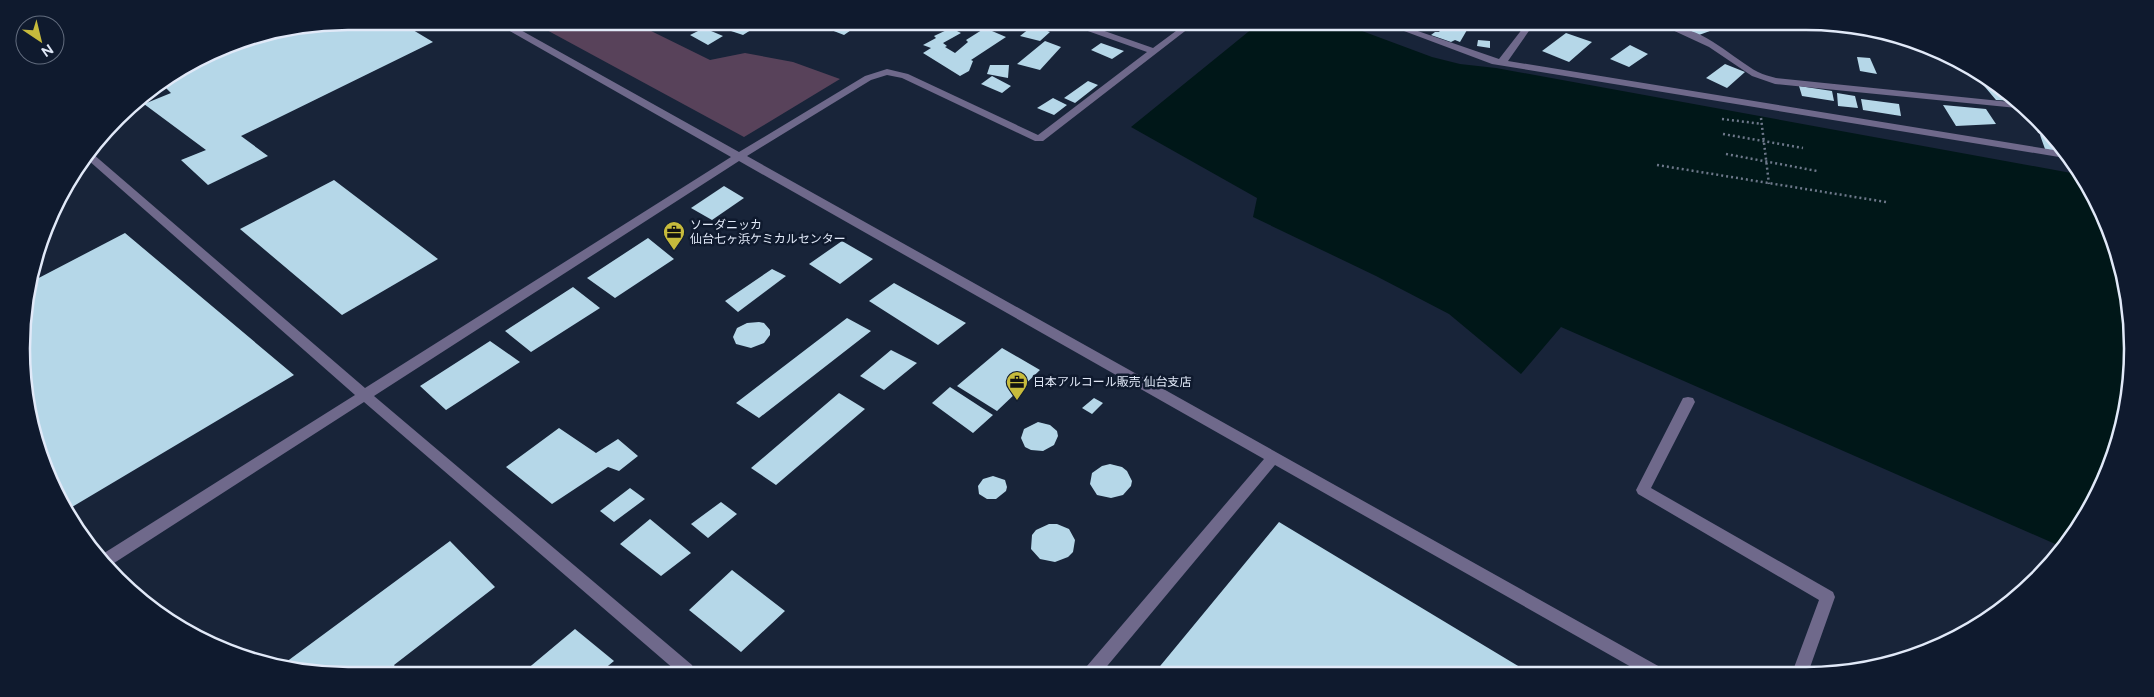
<svg xmlns="http://www.w3.org/2000/svg" width="2154" height="697" font-family="Figtree,'Noto Sans JP',sans-serif">
	<style>
		.green { fill: #58425a }
		.water { fill: #001718 }
		.building { fill: #b5d7e8 }
		.lines { fill: none; stroke-linecap: round; stroke-linejoin: round }
		.path { stroke: #6d788a; stroke-width: 2.5; stroke-dasharray: 2 3; stroke-linecap: butt }
		.minor { fill: #6f698b; fill-rule: evenodd }
		.labels { text-anchor: middle; stroke-width: 5; stroke-linejoin: round; paint-order: stroke }
		.poi-label { font-size: 12px; fill: #e1e9f8; stroke: #0f1a2e; text-anchor: start }
		.rim { fill: none; stroke: #e1e9f8; stroke-width: 2.5 }
	</style>
	<rect width="100%" height="100%" fill="#182439"/>
	<!-- green -->
	<path class="green" d="M543,28H645L710,60L745,53L793,62L840,79L744,137Z
		M1867,28L1931,46L1967,65H1966Z"/>
	<!-- water -->
	<path class="water" d="M1253,28H1354L1432,57L1460,64L1496,68L2082,175L2108,224L2127,285L2133,349L2126,413L2089,512L2062,547L1561,327L1521,374L1449,314L1376,276L1253,217L1257,198L1131,127Z"/>
	<!-- building -->
	<path class="building" d="M285,27H408L433,42L241,136L268,156L208,185L181,160L206,150L144,104L171,93L162,84L185,70Z
		M704,28L723,36L708,45L690,35Z
		M736,28H754L743,35L731,31Z
		M826,28H854L844,35Z
		M951,28L961,33L943,43L947,46L945,47L955,53L968,42L966,40L985,28L1006,37L971,60L973,61L969,71L960,76L923,53L931,48L923,45L936,38L934,36Z
		M1030,28H1040L1050,32L1040,41L1020,36Z
		M1442,28H1460L1467,30L1460,42L1455,40L1451,42L1431,35L1435,32H1439Z
		M1683,28H1718L1699,35Z
		M1566,33L1592,42L1569,62L1542,51Z
		M1478,40L1490,41V48L1477,46Z
		M1045,41L1061,47L1040,70L1017,64Z
		M1101,43L1124,51L1112,59L1091,50Z
		M1630,45L1648,54L1629,67L1610,59Z
		M1857,57L1870,58L1877,74L1860,71Z
		M1725,64L1745,72L1727,88L1706,78Z
		M990,65H1009L1008,78L987,74Z
		M1974,74H1983L1988,77L2017,101L1996,100Z
		M992,76L1011,86L1002,93L981,84Z
		M1088,81L1098,85L1075,103L1064,98Z
		M1799,86L1832,91L1834,101L1802,96Z
		M1837,93L1855,96L1858,108L1838,106Z
		M1053,98L1067,105L1054,115L1037,108Z
		M1861,99L1899,104L1901,116L1863,110Z
		M1943,105L1986,109L1996,124L1956,126Z
		M2033,114L2037,117L2051,134L2038,133Z
		M2040,135L2054,138L2067,154L2045,149Z
		M334,180L438,259L342,315L240,229Z
		M724,186L744,198L712,220L691,208Z
		M125,233L294,375L67,510L32,433L24,306L31,282Z
		M648,238L674,259L615,298L587,278Z
		M842,241L873,259L840,284L809,264Z
		M772,269L786,276L738,312L725,301Z
		M894,283L966,323L938,345L869,301Z
		M573,287L600,308L531,352L505,331Z
		M847,318L871,331L759,418L736,403Z
		M759,322L764,323L770,330V335L764,343L751,348L736,344L733,337L737,328L747,323Z
		M490,341L520,362L446,410L420,386Z
		M1002,348L1040,370L997,411L957,386Z
		M891,350L917,363L884,390L860,376Z
		M950,387L993,415L973,433L932,403Z
		M839,393L865,409L776,485L751,468Z
		M1094,398L1103,403L1092,414L1082,408Z
		M1038,422L1050,425L1057,431L1058,436L1054,445L1043,451L1031,450L1025,447L1021,438L1024,429Z
		M559,428L596,453L618,439L638,456L619,471L608,467L552,504L506,467Z
		M1110,464L1122,467L1127,471L1132,481L1131,486L1123,495L1111,498L1097,495L1090,484L1092,473L1102,466Z
		M993,476L1005,480L1007,487L1006,491L996,499H987L979,494L978,486L983,479Z
		M630,488L645,499L614,522L600,511Z
		M721,502L737,514L708,538L691,524Z
		M650,519L691,553L661,576L620,544Z
		M1279,522L1528,672L1156,671Z
		M1049,524H1057L1069,529L1075,540L1073,552L1068,557L1055,562L1040,559L1031,549L1032,535L1036,530Z
		M450,541L495,587L394,665L397,670L284,669L278,668Z
		M732,570L785,611L741,652L689,610Z
		M575,629L614,661L603,670H526Z"/>
	<g class="lines">
		<!-- path -->
		<path class="path" d="M1761,118L1769,184
			M1722,119L1762,124
			M1723,134L1803,148
			M1726,154L1817,171
			M1657,165L1886,202"/>
		<!-- minor -->
		<path class="minor" d="M507,28H517L739,152L865,76L887,69L908,74L1038,135L1147,52L1085,30L1084,28H1096L1153,48L1180,28H1189L1043,141H1035L902,78L887,75L871,80L747,156L1660,667L1662,672H1640L1275,465L1103,671H1085L1087,666L1264,459L739,161L374,396L692,665L694,670H675L364,402L111,565L101,555L355,395L88,160L93,154L365,388L731,157L508,30Z
			M1396,28H1409L1499,59L1523,28H1531L1508,61L2066,152L2071,159L1492,64Z
			M1668,28C1700,24 1732,58 1758,72C1764,75 1770,76 1776,78L2020,103L2027,109L1775,84L1752,76L1709,47Z
			M1688,397L1693,398L1695,402L1651,488L1833,592L1835,597L1808,673H1792L1819,600L1638,494L1636,490L1683,398Z"/>
	</g>
	<!-- icons -->
	<defs>
		<g id="office-pin" transform="scale(1.125)"><path d="M0 17L-7.5 6A9.5 9.5 0 1 1 7.5 6Z" fill="#c7bb3c" stroke="#0f1a2e"/><path d="M-6-3h4V-5.5h4V-3h4V5H-6ZM-1-4.5V-3h2v-1.5ZM-6 0V1H6V0Z" fill="#111"/></g>
	</defs>
	<g fill-rule="evenodd">
		<use href="#office-pin" x="674" y="232"/>
		<use href="#office-pin" x="1017" y="382"/>
	</g>
	<g class="labels">
		<!-- poi labels -->
		<g class="poi-label">
			<text x="690" y="229">ソーダニッカ<tspan x="690" dy="14">仙台七ヶ浜ケミカルセンター</tspan></text>
			<text x="1033" y="386">日本アルコール販売 仙台支店</text>
		</g>
	</g>
	<!-- crop -->
	<path d="M0 0H2154V697H0ZM348 30H1806A318 318 0 0 1 2124 348V349A318 318 0 0 1 1806 667H348A318 318 0 0 1 30 349V348A318 318 0 0 1 348 30Z" fill="#0f1a2e" fill-rule="evenodd"/>
	<path class="rim" d="M348 30H1806A318 318 0 0 1 2124 348V349A318 318 0 0 1 1806 667H348A318 318 0 0 1 30 349V348A318 318 0 0 1 348 30Z"/>
	<!-- north arrow -->
	<g transform="translate(40 40) rotate(145)"><circle r="24" fill="#0f1a2e" stroke="#636d7f"/>
	<path d="M0-4L9 19L0 12L-9 19Z" fill="#c7bb3c"/>
	<text y="-8" font-size="14" font-weight="bold" text-anchor="middle" fill="#e1e9f8">N</text>
	</g>
</svg>
